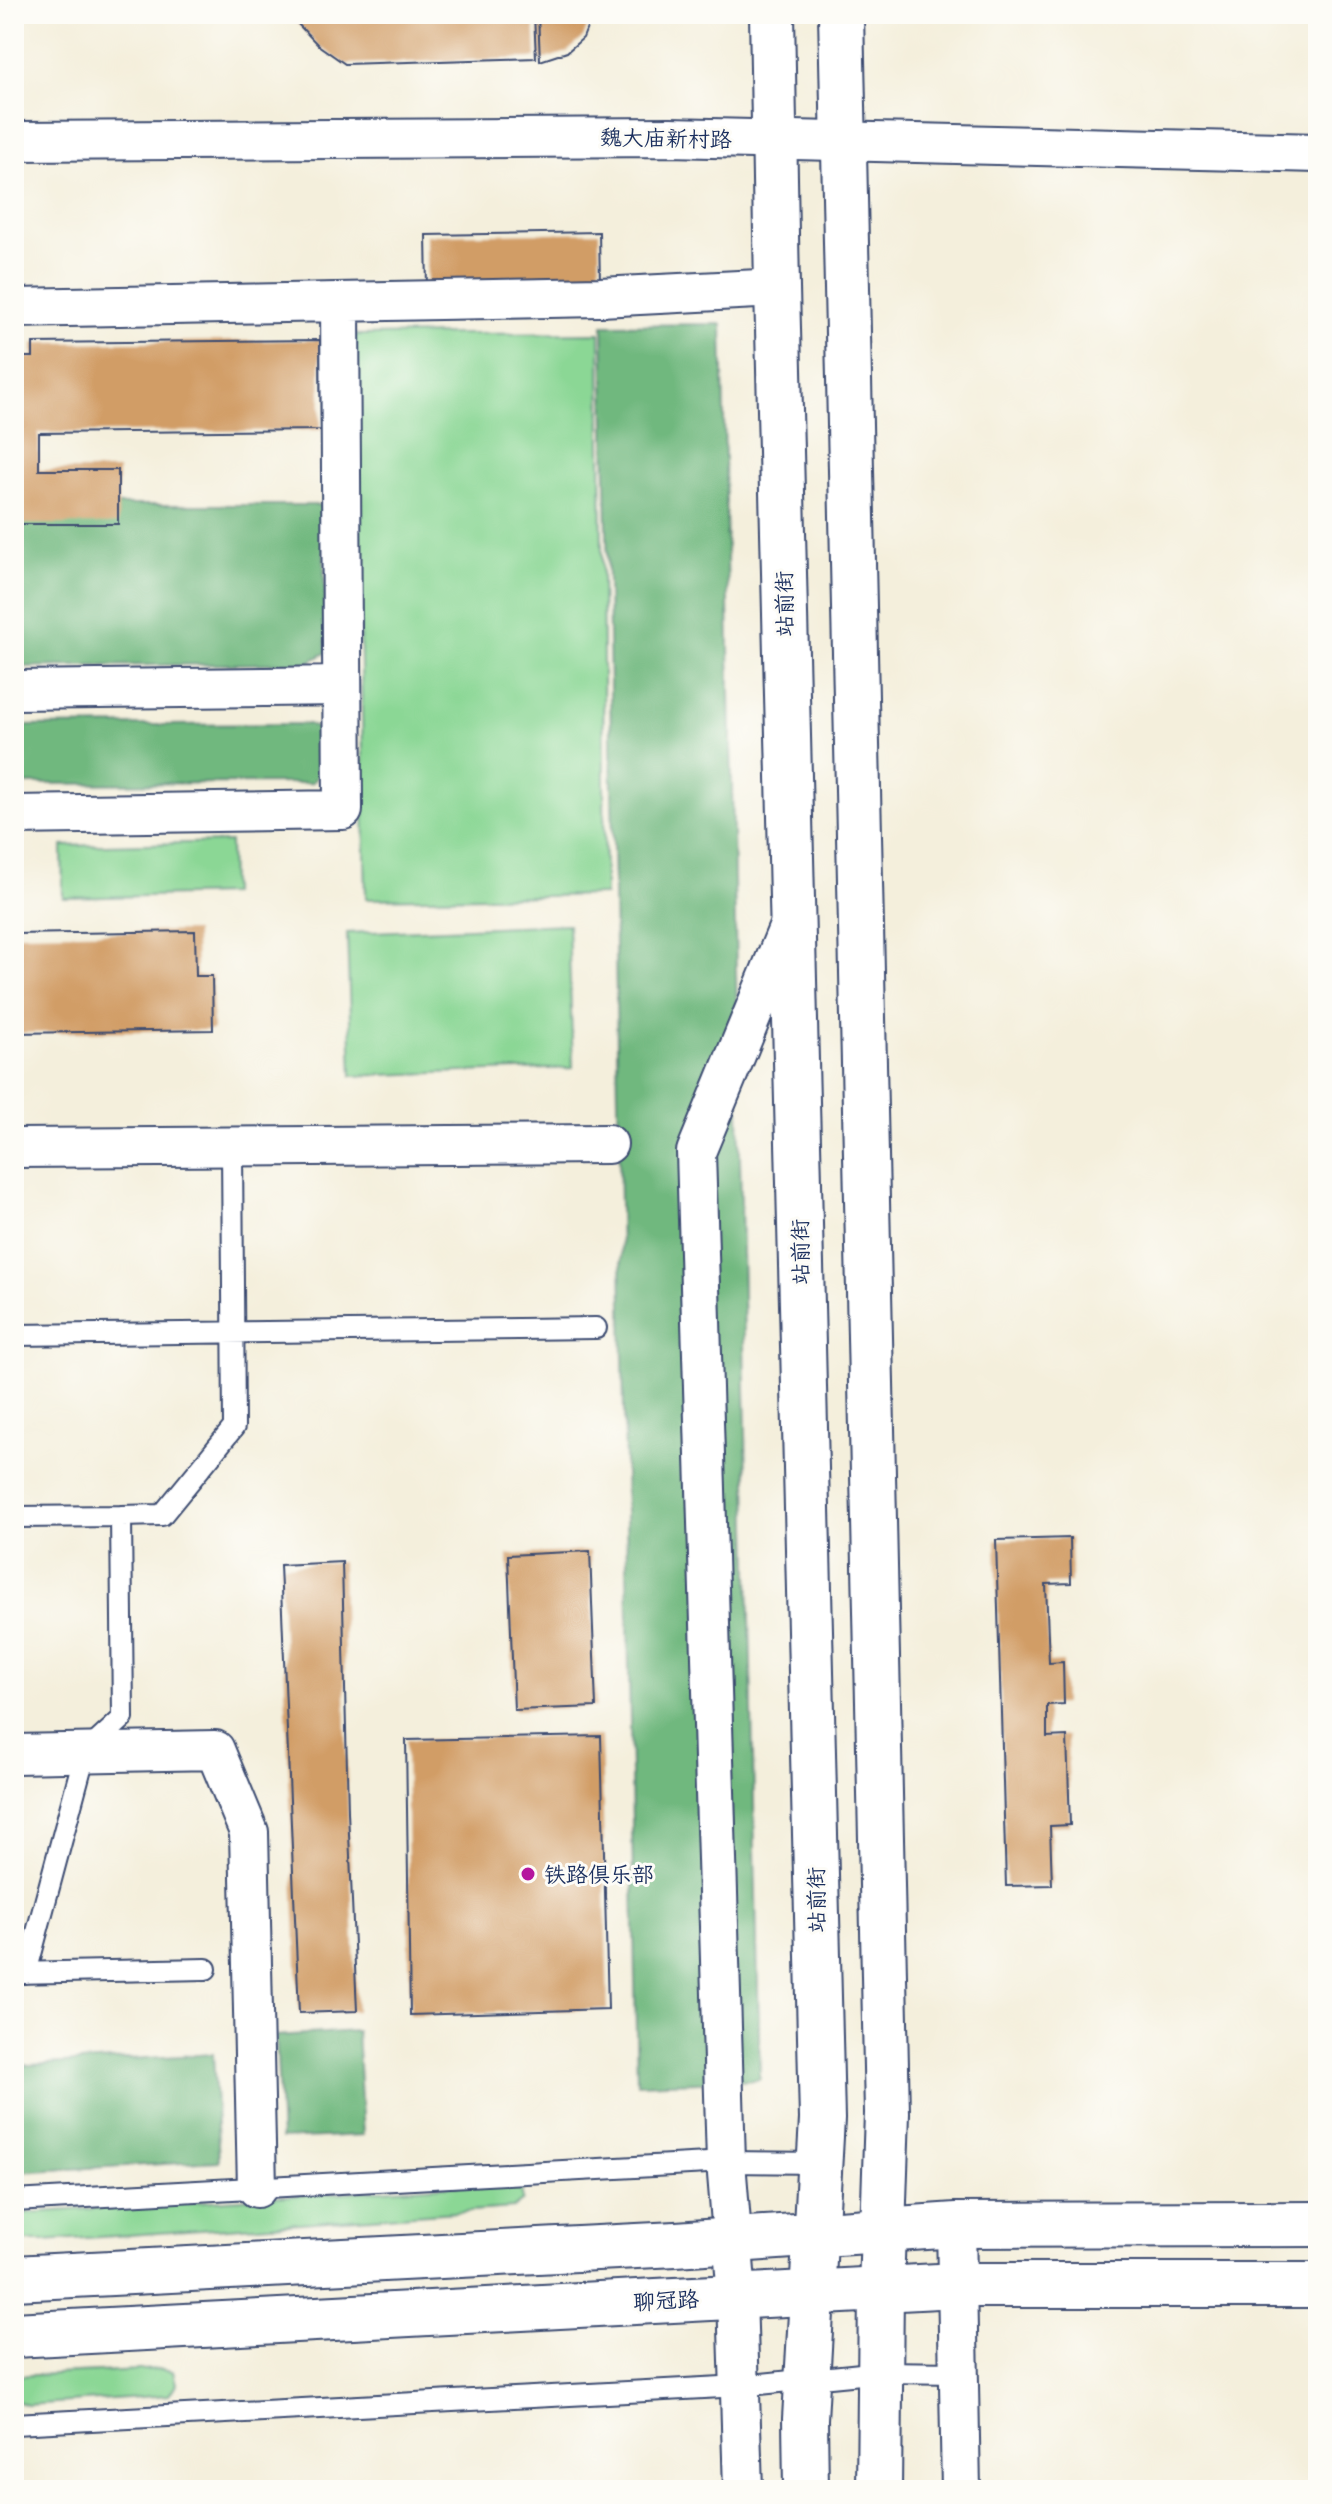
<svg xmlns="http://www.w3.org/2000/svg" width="1332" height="2504" font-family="Kalam,'LXGW WenKai TC',sans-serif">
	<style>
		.green { fill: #8bd795; stroke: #53837a; stroke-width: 2 }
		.forest { fill: #70b87e; stroke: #46746e; stroke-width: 2 }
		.building { fill: #d19d66 }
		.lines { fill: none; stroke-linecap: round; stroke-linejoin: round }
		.service-casing { stroke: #3c4c71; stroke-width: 24 }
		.minor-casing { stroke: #3c4c71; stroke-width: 42 }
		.secondary-casing { stroke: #3c4c71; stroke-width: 48 }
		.primary-casing { stroke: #3c4c71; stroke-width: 48 }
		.service { stroke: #fff; stroke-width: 20 }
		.minor { stroke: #fff; stroke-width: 38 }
		.secondary { stroke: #fff; stroke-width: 44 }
		.primary { stroke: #fff; stroke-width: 44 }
		.poi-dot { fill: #b5179e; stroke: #fdfcf7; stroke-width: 3 }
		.labels { text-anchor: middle; stroke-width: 6; stroke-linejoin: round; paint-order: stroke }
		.street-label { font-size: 22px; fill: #1b2f5e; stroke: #fdfcf7 }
		.poi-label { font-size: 22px; fill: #1b2f5e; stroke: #fdfcf7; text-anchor: start }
	</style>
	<rect width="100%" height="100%" fill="#fdfcf7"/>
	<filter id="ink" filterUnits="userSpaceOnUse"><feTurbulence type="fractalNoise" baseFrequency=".0125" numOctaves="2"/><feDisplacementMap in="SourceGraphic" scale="16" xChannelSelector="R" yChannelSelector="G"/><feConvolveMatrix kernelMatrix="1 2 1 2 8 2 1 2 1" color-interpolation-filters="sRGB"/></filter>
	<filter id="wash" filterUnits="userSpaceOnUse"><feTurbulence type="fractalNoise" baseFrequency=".006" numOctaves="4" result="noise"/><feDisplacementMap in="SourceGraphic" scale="32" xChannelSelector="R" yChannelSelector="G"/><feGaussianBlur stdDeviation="1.8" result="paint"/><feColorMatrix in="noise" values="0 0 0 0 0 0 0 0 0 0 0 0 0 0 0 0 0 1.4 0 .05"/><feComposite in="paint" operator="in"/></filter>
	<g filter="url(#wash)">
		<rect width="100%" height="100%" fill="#f4efdc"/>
		<!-- green -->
		<path class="green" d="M600,333L605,895L366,899L354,335Z
			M230,842L231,894L63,898L62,846Z
			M568,924L573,1068L352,1076L347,933Z
			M504,2182L520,2184L523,2200L513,2208L43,2241H24L14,2228L25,2213Z
			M162,2369L173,2371L176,2384L169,2395L27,2405L14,2400V2376Z"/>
		<!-- forest -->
		<path class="forest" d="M722,324L760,2080L637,2084L603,325Z
			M14,505H323L326,653L307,663L14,667Z
			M309,724L324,733L322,770L312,783L14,784V726Z
			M357,2031L363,2135L281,2139L276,2036Z
			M213,2054L219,2161L14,2172V2066Z"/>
		<g id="blocks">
			<!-- building -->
			<path class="building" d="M293,14H534L536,58L345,64L318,45L295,21Z
				M538,14H590V20L583,38L567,52L540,61Z
				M599,232L600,284L427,288L426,235Z
				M320,340L321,430L39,433V470H118V524H14V357H33V343Z
				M195,931L196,976H212L213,1030L14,1033V934Z
				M1070,1538L1071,1583L1046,1584L1049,1663L1063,1662L1064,1704L1047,1705V1737L1067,1736L1070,1825L1050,1826L1052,1885L1006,1886L996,1540Z
				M590,1551L596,1707L514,1710L508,1555Z
				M342,1562L348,1812L357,2011L299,2013L280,1565Z
				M601,1736L608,2009L410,2015L406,1740Z"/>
		</g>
	</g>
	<g filter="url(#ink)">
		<use href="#blocks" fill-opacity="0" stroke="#3c4c71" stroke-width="2"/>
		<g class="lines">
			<!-- service casing -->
			<g class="service-casing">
				<path id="service" d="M14,1335L596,1328
					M121,1516L162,1515L234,1427L232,1146
					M14,1517L121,1516L123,1718L85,1753L26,1973
					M14,1973L206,1969
					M14,2201L726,2162L819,2163
					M14,2424L741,2386L881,2372L959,2373"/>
			</g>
			<!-- minor casing -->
			<g class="minor-casing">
				<path id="minor" d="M14,141L670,137L1318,153
					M14,308L600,297L777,288
					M14,690L342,686
					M14,815L343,810L340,302
					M14,1148L608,1144
					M14,1754L215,1750L249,1832L257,2188
					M956,2225L961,2490
					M743,2490L737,2296L726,2162L696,1152L791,921"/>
			</g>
			<!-- secondary casing -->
			<g class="secondary-casing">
				<path id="secondary" d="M772,14L777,288L822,2119L805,2419L806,2490
					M841,14L887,2113L881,2289L879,2490"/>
			</g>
			<!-- primary casing -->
			<g class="primary-casing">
				<path id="primary" d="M14,2278L676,2244L956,2225L1318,2224
					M14,2335L957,2285H1318"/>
			</g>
			<!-- service -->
			<use href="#service" class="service"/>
			<!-- minor -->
			<use href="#minor" class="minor"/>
			<!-- secondary -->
			<use href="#secondary" class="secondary"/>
			<!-- primary -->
			<use href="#primary" class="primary"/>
		</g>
	</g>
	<!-- markers -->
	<circle class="poi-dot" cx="528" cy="1874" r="8"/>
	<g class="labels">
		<!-- street labels -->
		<g class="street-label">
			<text transform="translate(666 138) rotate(1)" y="8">魏大庙新村路</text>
			<text transform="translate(784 604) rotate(-91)" y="8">站前街</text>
			<text transform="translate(800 1252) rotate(-91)" y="8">站前街</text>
			<text transform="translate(816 1900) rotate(-91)" y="8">站前街</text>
			<text transform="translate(666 2300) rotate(-3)" y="8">聊冠路</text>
		</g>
		<!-- poi labels -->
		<g class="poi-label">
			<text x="544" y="1882">铁路俱乐部</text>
		</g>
	</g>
	<!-- margin -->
	<rect width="1332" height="2504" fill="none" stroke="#fdfcf7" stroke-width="48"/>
</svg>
